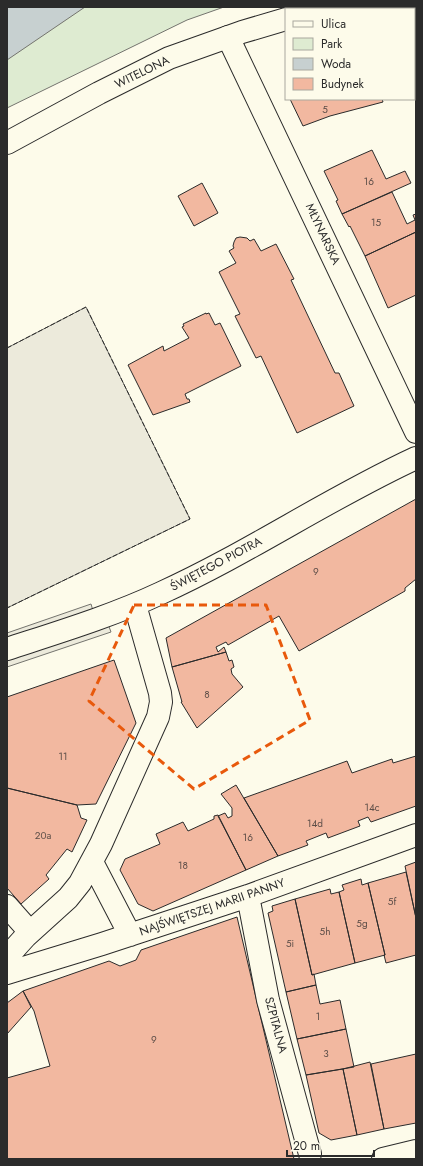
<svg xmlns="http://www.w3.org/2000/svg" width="423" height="1166" font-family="Jost,sans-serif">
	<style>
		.green { fill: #deebd1; stroke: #74746e }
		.parking { fill: #eceadb; stroke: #74746e }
		.water { fill: #c7d0d0; stroke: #74746e }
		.building { fill: #f2b8a0; stroke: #2b2b2b }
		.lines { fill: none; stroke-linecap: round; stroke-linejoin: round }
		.minor-casing { stroke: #2b2b2b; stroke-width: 24 }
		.major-casing { stroke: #2b2b2b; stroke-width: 24 }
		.minor { stroke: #fdfbea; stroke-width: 22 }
		.major { stroke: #fdfbea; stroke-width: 22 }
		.fence { stroke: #2b2b2b; stroke-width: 1; stroke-dasharray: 5 2; stroke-linecap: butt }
		.marked { fill: none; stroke: #e8590c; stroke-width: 3; stroke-dasharray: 8 5; stroke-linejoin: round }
		.labels { text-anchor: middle; stroke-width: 3; stroke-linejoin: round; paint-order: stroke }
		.number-label { font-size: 10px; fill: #5d4e48 }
		.street-label { font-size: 12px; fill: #2b2b2b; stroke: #fdfbea }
	</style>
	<rect width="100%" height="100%" fill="#fdfbea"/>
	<!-- green -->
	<path class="green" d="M7,7H224L187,20L7,108Z"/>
	<!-- parking -->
	<path class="parking" d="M86,307L190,519L7,608V348Z
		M91,604L94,614L7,643V633Z
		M108,624L111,632L7,667V658Z"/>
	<!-- water -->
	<path class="water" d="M7,7H85L7,60Z"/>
	<!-- building -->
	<path class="building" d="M416,36V91L414,92V37Z
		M290,99H382L383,102L330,116L303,126Z
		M372,150L386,179L405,171L411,183L342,214L336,201L338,200L324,171Z
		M202,183L218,213L194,226L178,196Z
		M392,192L407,224L415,220L413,215L416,214V232L365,256L350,226L349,227L342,214Z
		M416,232V295L388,308L365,256Z
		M240,237L247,238L250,241L254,239L261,251L276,244L294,279L291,280L335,373H339L354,406L297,433L261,356L256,358L235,316L240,314L219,272L236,263L229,251L234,248L233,246L234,242L236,238Z
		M206,313V314L209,313L215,325L220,323L241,366L185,394L187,399H189L190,402L153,415L128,365L163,346L164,351L189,338L182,327L184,326L183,324Z
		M416,499V579L405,588V591L299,651L279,616L228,645L226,642L216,647L218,652L224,647L226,652L172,667L166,638Z
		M226,652L229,661L232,660L234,667L231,669L232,674L243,687L197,728L181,702H182L172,667Z
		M114,660L136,723L96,804L77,805L7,788V697Z
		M416,756V806L371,822L368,817L358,821L360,826L328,838L326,833L306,841L308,845L278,856L244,798L347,761L352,773L392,759L393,763Z
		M236,785L278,856L246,870L218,816L225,813L228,818L232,816V808L221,794Z
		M7,788L77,805L81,818L87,820L72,852L67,849L46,875L49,879L21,904L7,888Z
		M218,815L246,870L153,911L138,904L120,870L125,859L160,844L156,834L183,822L188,831L214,819V816Z
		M416,862V918L405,866Z
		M406,872L416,918V955L386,963L384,955H385L368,883Z
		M361,879L362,885L368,883L385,955L355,963L339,892L344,890L342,885Z
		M330,889L331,894L339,892L355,963L312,975L295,899Z
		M295,899L312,975L314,974L316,985L286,992L268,913L273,911L272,906Z
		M237,917L294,1159H7V1078L50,1066L34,1011L23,991L109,961L120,966L136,960L141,950Z
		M316,985L320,1004L340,1000L346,1029L297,1039L286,992Z
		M23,991L31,1007L7,1034V1003Z
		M346,1029L354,1067L306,1075L297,1039Z
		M416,1054V1123L384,1129L371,1064Z
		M370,1062L384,1129L357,1135L343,1069Z
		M343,1069L357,1135L331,1140L319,1133L306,1075Z"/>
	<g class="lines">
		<!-- minor casing -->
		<g class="minor-casing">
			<path id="minor" d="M228,37L416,432
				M7,649C59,632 112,616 161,593C249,553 329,498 416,458
				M92,862L130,935
				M248,896L268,1000L310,1154
				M7,906L30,932
				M7,957L26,936L68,898L80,883L101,844L158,717L161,702L160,693L135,605
				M7,973L102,944L248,896L416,835
				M383,1159L416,1151"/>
		</g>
		<!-- major casing -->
		<g class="major-casing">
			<path id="major" d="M322,9L329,7
				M7,143L99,93L169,58L242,32L286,19"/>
		</g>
		<!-- minor -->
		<use href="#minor" class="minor"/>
		<!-- major -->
		<use href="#major" class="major"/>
		<!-- fence -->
		<path class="fence" d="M7,348L86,307L190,519L7,608"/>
	</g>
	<!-- marked area -->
	<path class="marked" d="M134,605H266L310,720L194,789L89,701Z"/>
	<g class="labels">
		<!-- number labels -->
		<g class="number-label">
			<text x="325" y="113">5</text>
			<text x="369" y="185">16</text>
			<text x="376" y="226">15</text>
			<text x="316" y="575">9</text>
			<text x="207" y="698">8</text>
			<text x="63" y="760">11</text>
			<text x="372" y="811">14c</text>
			<text x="315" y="827">14d</text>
			<text x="43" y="839">20a</text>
			<text x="248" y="841">16</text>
			<text x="183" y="869">18</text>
			<text x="392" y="905">5f</text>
			<text x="362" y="927">5g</text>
			<text x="325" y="935">5h</text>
			<text x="290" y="947">5i</text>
			<text x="318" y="1020">1</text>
			<text x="154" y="1043">9</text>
			<text x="326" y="1057">3</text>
		</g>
		<!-- street labels -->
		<g class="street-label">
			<text transform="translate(142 72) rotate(-26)" y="4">WITELONA</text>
			<text transform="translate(323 234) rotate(65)" y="4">MŁYNARSKA</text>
			<text transform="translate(216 564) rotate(-28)" y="4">ŚWIĘTEGO PIOTRA</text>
			<text transform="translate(212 907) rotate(-19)" y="4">NAJŚWIĘTSZEJ MARII PANNY</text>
			<text transform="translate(276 1025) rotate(75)" y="4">SZPITALNA</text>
		</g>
	</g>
	<!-- border -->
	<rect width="423" height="1166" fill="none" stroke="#2b2b2b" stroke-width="16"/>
	<!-- legend -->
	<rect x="285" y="8" width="130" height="92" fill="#fdfbea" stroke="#a9a89e"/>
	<rect x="293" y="21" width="20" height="6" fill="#fdfbea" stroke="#a9a89e"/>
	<text x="321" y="28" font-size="12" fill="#2b2b2b">Ulica</text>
	<rect x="293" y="38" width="20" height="12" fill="#deebd1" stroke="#a9a89e"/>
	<text x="321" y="48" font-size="12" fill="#2b2b2b">Park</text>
	<rect x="293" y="58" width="20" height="12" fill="#c7d0d0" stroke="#a9a89e"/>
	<text x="321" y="68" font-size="12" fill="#2b2b2b">Woda</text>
	<rect x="293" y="78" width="20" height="12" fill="#f2b8a0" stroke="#a9a89e"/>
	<text x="321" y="88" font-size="12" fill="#2b2b2b">Budynek</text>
	<!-- scale -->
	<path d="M287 1150v6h87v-6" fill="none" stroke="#2b2b2b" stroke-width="2"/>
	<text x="293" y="1150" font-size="12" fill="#2b2b2b" stroke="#fdfbea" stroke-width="3" paint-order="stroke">20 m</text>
</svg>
